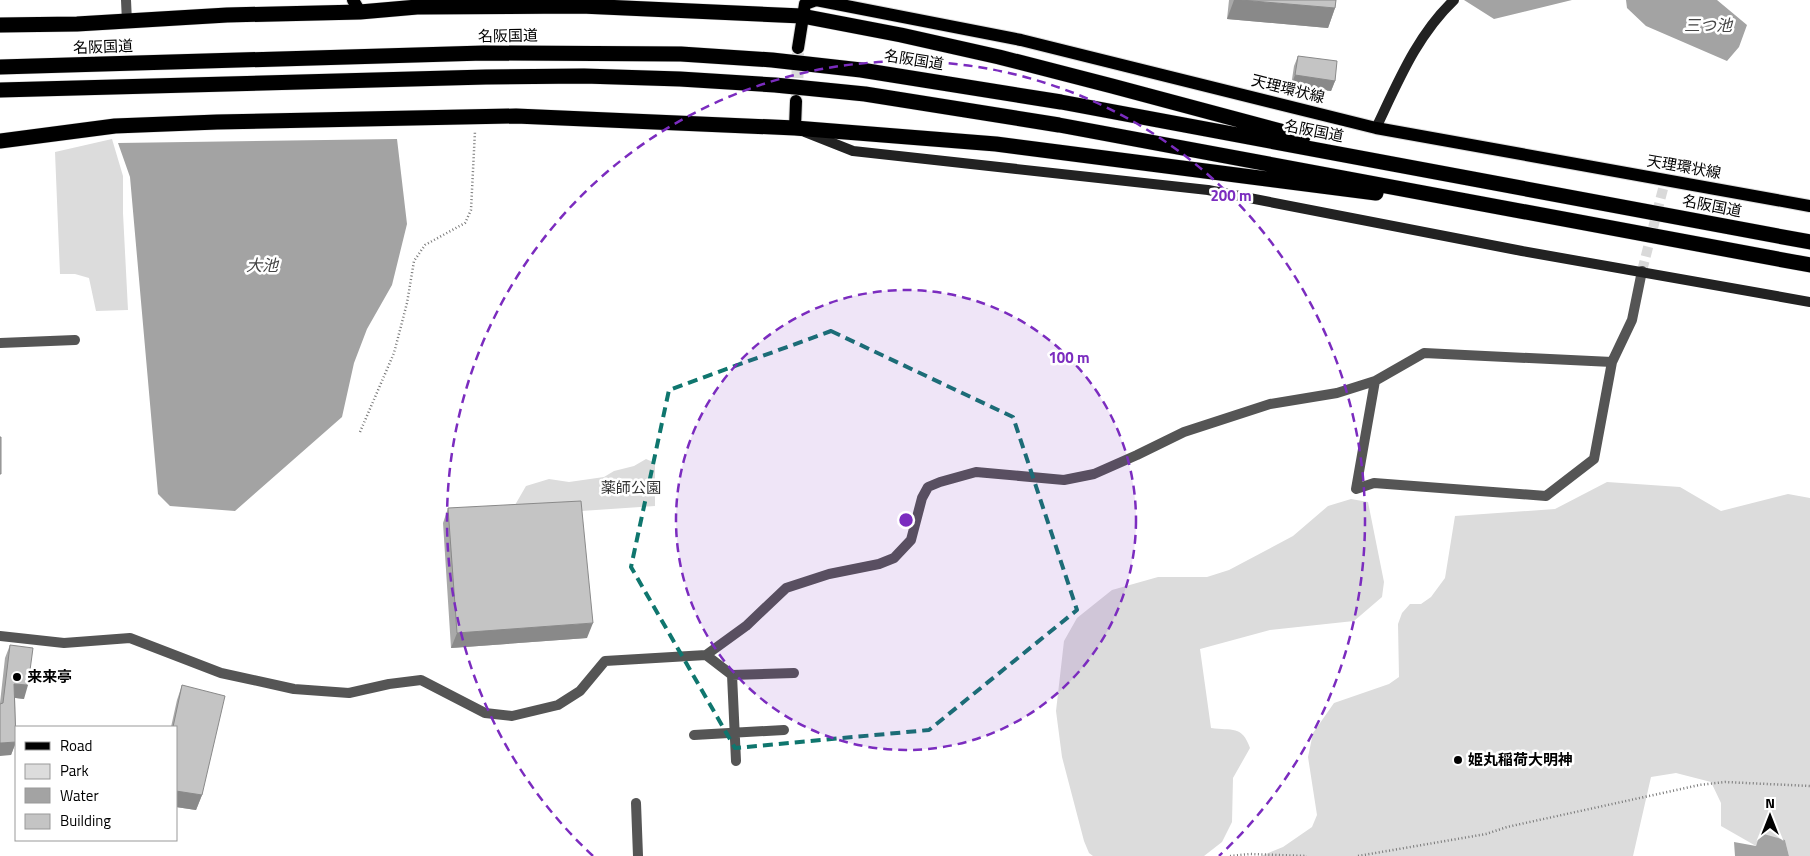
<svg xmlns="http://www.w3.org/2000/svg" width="1810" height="856" font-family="'Titillium Web','Noto Sans JP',sans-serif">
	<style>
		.green { fill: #dcdcdc }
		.water { fill: #a3a3a3 }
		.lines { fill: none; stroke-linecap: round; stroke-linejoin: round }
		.street-tunnel { stroke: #d9d9d9; stroke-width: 10; stroke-dasharray: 10 5; stroke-linecap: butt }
		.primary-tunnel { stroke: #d9d9d9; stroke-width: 12; stroke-dasharray: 12 6; stroke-linecap: butt }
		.primary-casing { stroke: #dbdbdb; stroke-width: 14 }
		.highway-casing { stroke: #dbdbdb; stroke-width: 16 }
		.path { stroke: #777; stroke-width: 2.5; stroke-dasharray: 1 2.5; stroke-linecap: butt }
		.street { stroke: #555; stroke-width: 10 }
		.secondary { stroke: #222; stroke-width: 10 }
		.primary { stroke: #000; stroke-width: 12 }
		.highway { stroke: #000; stroke-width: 15 }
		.wall { fill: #a9a9a9 }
		.shaded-wall { fill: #898989 }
		.building { fill: #c4c4c4; stroke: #898989 }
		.marked { fill: none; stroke: #0f766e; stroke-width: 4; stroke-dasharray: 10 6; stroke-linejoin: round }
		.ring { fill: none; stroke: #7b2cbf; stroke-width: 2.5; stroke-dasharray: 9 6 }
		.poi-dot { fill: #000; stroke: #fff; stroke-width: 2 }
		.labels { text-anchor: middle; stroke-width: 5; stroke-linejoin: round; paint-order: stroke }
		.street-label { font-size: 15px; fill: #000; stroke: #fff }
		.park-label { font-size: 15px; fill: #333; stroke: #fff }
		.poi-label { font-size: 15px; font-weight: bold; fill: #000; stroke: #fff; text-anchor: start }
		.water-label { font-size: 16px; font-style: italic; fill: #444; stroke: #fff }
		.centre { fill: #7b2cbf; stroke: #fff; stroke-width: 2.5 }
		.ring-label { font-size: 15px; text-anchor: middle; font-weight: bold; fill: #7b2cbf; stroke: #fff; stroke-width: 5; stroke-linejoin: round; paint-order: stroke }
	</style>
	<rect width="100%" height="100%" fill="#fff"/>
	<!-- green -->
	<path class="green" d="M112,139L123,176V213L128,310L96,311L89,278L75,274H60L55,152Z
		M646,459L655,463V506L537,514L511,512L526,486L549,479L569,482L604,477L614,471L634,466Z
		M1607,482L1680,487L1721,511L1788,494L1810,498V856H1789L1785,840L1760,834L1756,846L1721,826V803L1711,782L1676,773L1651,777L1633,856H1261L1283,847L1312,827L1317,815L1308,757L1313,733L1334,703L1389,684L1399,677L1398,624L1402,613L1410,604H1421L1431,597L1445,578L1455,516L1555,509Z
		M1351,499L1368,502L1384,582L1382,597L1354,621L1270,630L1200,649L1211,728C1232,731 1242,725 1250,748L1233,778L1232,822L1222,842L1204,856H1093L1089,853L1084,841L1062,757L1056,711L1064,641L1077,618L1112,590L1158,577H1207L1229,570L1293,536L1328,506Z"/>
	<!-- water -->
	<path class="water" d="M1464,0H1572L1494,19Z
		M1626,0H1717L1747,25L1739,47L1727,61L1646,26L1627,8Z
		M397,139L407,224L392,285L367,329L354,363L342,417L235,511L170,506L158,494L130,177L118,143Z
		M1760,833L1785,840L1789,856H1735L1734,842L1756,846Z"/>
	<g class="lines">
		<!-- street-tunnel -->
		<path class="street-tunnel" d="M1642,271L1665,181"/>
		<!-- primary-tunnel -->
		<path class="primary-tunnel" d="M797,96L798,53"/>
		<!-- primary casing -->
		<g class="primary-casing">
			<path id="primary" d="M353,0L360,12
				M798,48L805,4L816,0L1021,40L1376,128L1810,206
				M795,128L796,101"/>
		</g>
		<!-- highway casing -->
		<g class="highway-casing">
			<path id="highway" d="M0,25L77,24L227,15L360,12L417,7L581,6L802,16L901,35L999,57L1112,86L1303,137
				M0,67L484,53L681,54L772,60L861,70L1061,102L1810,242
				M0,90L486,77L584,76L680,79L775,85L865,94L1059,125L1810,265
				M0,141L115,126L217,122L516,116L795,128L996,144L1376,193"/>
		</g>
		<!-- path -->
		<path class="path" d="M360,432L394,353L407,303L414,261L425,245L465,223L471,210L475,131
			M1230,856L1250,854L1307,856
			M1358,856L1486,834L1507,827L1699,785L1725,782L1810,786"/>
		<!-- street -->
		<path class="street" d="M126,0L127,22
			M0,343L75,340
			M1375,381L1356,489L1374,483L1546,496L1594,459L1612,362L1632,320L1642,271
			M0,636L64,643L130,638L221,673L294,689L349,693L389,684L421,680L485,713L512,716L558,705L580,691L605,661L706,655L746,626L786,588L829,574L879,564L894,558L911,540L922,498L928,487L940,482L976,472L1064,480L1094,474L1137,455L1184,432L1270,404L1337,393L1375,381L1424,353L1612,362
			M706,655L732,675L736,761
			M732,675L794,673
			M694,735L784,730
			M636,803L638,856"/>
		<!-- secondary -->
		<path class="secondary" d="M1376,128C1398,82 1417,35 1454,0
			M805,132L853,151L1208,190L1522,251L1810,302"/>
		<!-- primary -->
		<use href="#primary" class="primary"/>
		<!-- highway -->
		<use href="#highway" class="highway"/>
	</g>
	<!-- wall -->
	<path class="wall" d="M1229,0H1336L1335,8L1328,28L1227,19Z
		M1298,56L1335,81L1331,91L1291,86L1294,66Z
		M448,508L587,638L451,648L443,523Z
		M10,645L24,699L15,698L16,742L11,755L0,703L5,658Z
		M182,685L202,795L196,810L176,807V727H171L177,700Z"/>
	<!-- shaded-wall -->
	<path class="shaded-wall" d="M1234,0H1241L1335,8L1328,28L1227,19Z
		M1295,75L1335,81L1331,91L1291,86Z
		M593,623L587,638L451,648L457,633Z
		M14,684L28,685L24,699L9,697Z
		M16,742L11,755L0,756V743Z
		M176,791L202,795L196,810L176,807Z"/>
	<!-- building -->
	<path class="building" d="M1241,0H1336L1335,8Z
		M1298,56L1337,61L1335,81L1295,75Z
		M0,437H1V474H0Z
		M581,501L593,623L457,633L448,508Z
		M10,645L33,648L28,685L14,684L16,742L0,743V704L3,703Z
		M182,685L225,696L202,795L176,791V727H173Z"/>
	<!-- marked area -->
	<path class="marked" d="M831,331L1013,417L1077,610L929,730L735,748L631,567L669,390Z"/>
	<!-- distance rings -->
	<circle cx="906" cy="520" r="230" fill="#7b2cbf" fill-opacity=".12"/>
	<g class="ring">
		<circle cx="906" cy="520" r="230"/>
		<path d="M593 856A459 459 0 1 1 1219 856"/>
	</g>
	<!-- markers -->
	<g class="poi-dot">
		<circle cx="17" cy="677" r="5"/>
		<circle cx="1458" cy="760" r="5"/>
	</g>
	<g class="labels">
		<!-- street labels -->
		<g class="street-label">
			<text transform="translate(508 36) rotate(-1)" y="5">名阪国道</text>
			<text transform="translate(103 47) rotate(-2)" y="5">名阪国道</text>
			<text transform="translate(914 60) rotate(9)" y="5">名阪国道</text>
			<text transform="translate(1288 89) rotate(14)" y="5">天理環状線</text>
			<text transform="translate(1314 131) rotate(11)" y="5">名阪国道</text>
			<text transform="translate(1684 167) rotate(10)" y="5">天理環状線</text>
			<text transform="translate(1712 206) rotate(11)" y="5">名阪国道</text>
		</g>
		<!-- park labels -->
		<g class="park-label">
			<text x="631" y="493">薬師公園</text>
		</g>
		<!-- poi labels -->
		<g class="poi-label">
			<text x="27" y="682">来来亭</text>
			<text x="1468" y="765">姫丸稲荷大明神</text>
		</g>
		<!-- water labels -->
		<g class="water-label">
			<text x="1708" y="31">三つ池</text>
			<text x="262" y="271">大池</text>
		</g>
	</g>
	<circle cx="906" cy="520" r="8" class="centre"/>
	<g class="ring-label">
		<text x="1231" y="201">200 m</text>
		<text x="1069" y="363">100 m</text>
	</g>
	<!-- legend -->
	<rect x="15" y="726" width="162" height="115" fill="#ffffff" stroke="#999999"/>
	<rect x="25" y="742" width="25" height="8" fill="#000000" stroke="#999999"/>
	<text x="60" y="751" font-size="15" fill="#000000">Road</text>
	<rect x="25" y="764" width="25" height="15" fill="#dcdcdc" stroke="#999999"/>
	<text x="60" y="776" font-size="15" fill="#000000">Park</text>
	<rect x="25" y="788" width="25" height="15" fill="#a3a3a3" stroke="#999999"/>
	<text x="60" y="801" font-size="15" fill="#000000">Water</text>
	<rect x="25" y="814" width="25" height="15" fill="#c4c4c4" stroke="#999999"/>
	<text x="60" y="826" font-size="15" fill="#000000">Building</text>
	<!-- north arrow -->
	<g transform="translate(1770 816)" stroke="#ffffff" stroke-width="4" paint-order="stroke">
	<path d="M0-4L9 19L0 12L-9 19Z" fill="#000000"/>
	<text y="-8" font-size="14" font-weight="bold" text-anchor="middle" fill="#000000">N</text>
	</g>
</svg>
